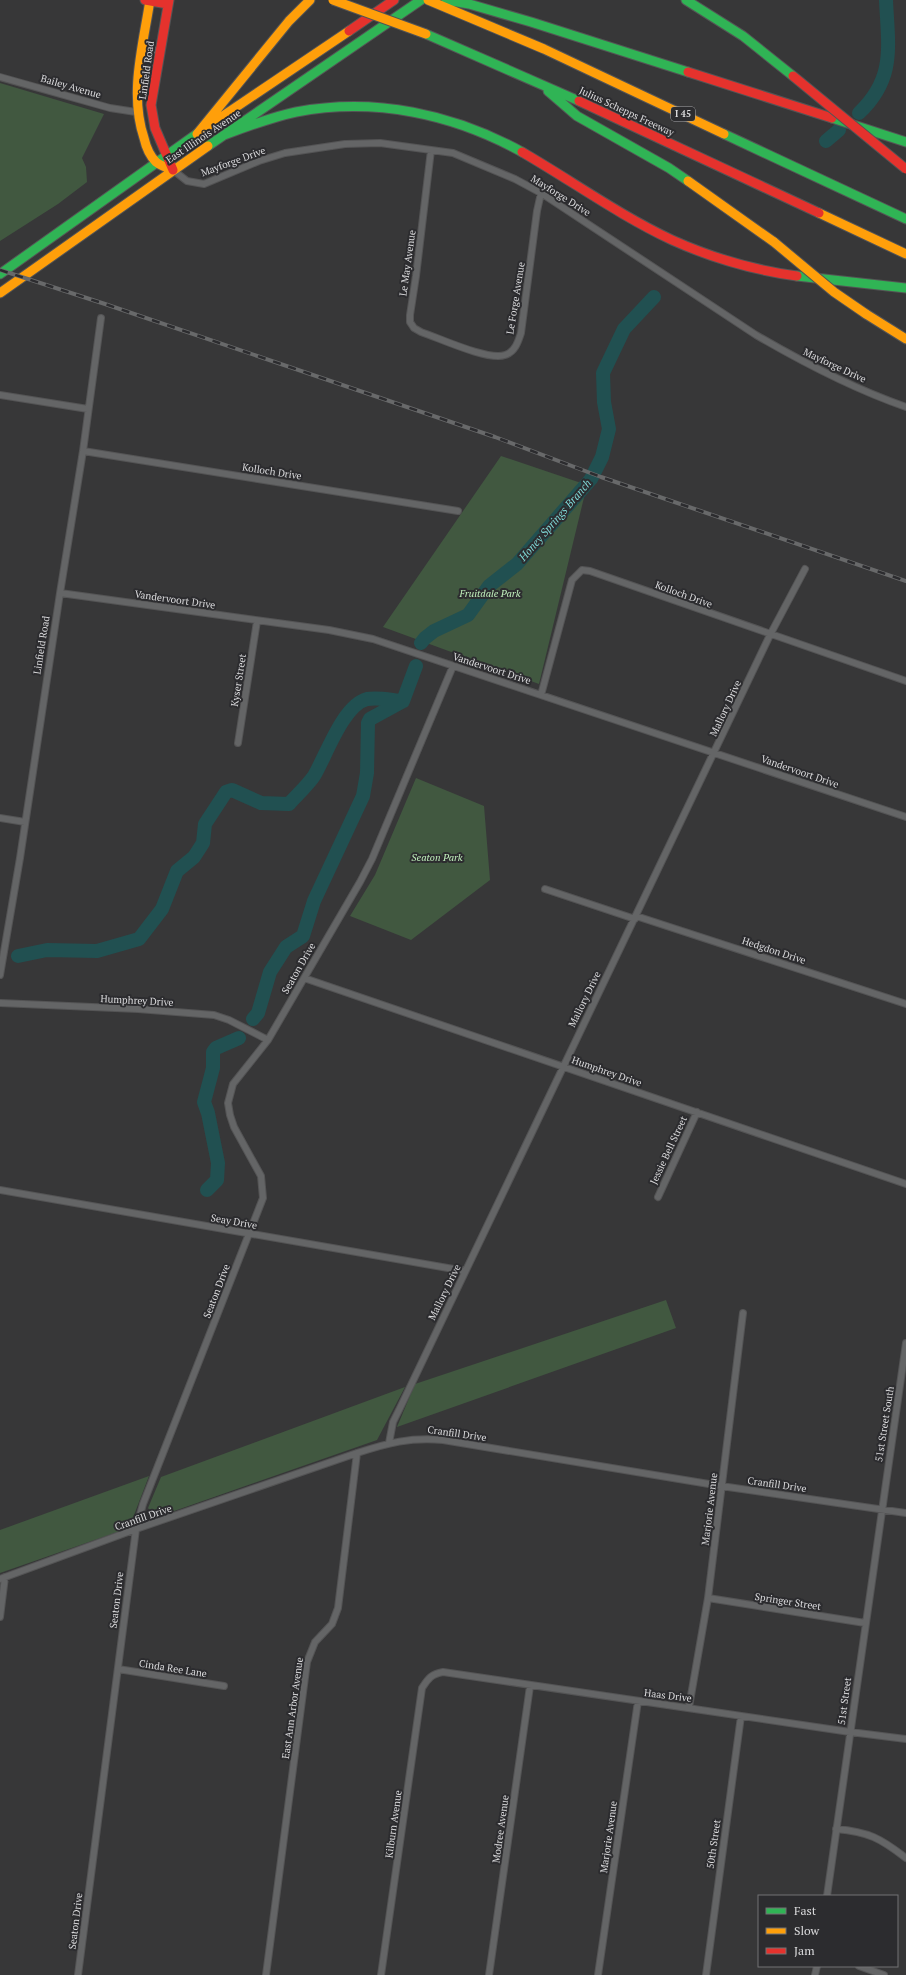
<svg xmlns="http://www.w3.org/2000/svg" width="906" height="1975" font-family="'PT Serif',serif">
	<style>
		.green { fill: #415840 }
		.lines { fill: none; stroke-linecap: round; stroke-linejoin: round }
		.river { stroke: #215051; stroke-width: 14 }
		.street-casing { stroke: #545455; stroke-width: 8 }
		.fast-casing { stroke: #545455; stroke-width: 11 }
		.slow-casing { stroke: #545455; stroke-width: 11 }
		.jam-casing { stroke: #545455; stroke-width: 11 }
		.street { stroke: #646566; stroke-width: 6 }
		.fast { stroke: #30b455; stroke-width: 9 }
		.slow { stroke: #ff9f0a; stroke-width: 9 }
		.jam { stroke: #e5322d; stroke-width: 9 }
		.rail-casing { stroke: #68696a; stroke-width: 4 }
		.rail { stroke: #2c2c2f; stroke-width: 2.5; stroke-dasharray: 8; stroke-linecap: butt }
		.slow-bridge-casing { stroke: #545455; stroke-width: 11; stroke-linecap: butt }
		.jam-bridge-casing { stroke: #545455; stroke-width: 11; stroke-linecap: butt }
		.slow-bridge { stroke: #ff9f0a; stroke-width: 9 }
		.jam-bridge { stroke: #e5322d; stroke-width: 9 }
		.labels { text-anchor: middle; stroke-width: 4; stroke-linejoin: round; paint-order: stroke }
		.shield { fill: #2c2c2f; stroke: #a6a6a9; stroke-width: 1 }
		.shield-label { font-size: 9px; font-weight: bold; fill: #dbdbdd }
		.street-label { font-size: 10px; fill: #dbdbdd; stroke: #2c2c2f }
		.park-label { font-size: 10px; font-style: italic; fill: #c0f0bc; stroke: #2c2c2f }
		.water-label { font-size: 11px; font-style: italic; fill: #7ed7d6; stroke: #2c2c2f }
	</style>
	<rect width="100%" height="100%" fill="#373738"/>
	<!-- green -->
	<path class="green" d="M0,83L104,114L82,158L86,167L87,182L58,204L0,241Z
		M501,456L587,485L539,684L383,627Z
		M416,778L484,806L490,880L411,940L350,916L375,875Z
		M666,1300L676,1328L397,1427L415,1384Z
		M405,1387L377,1440L157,1517L151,1516L152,1513L148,1508L161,1477Z
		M149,1476L129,1528L0,1573V1530Z"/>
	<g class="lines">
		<!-- river -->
		<path class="river" d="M859,113C896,78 888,46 886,0
			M826,141L839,130
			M421,643L425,638L434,631L468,615L489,586L517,564L591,479L602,457L609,429L604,402L603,373L624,329L654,297
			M18,956L47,950L97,951L139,939L162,909L177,871L194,857L203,843L205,824L226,792L232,790L261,803L289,804C297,795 307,786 314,776C326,756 343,705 367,699C378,697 391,700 403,701L416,666
			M253,1019L258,1013L270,972L286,947L303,936L314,901L363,796L367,773L368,723L370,719L403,701
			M207,1190L217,1180L218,1163L208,1113L204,1102L213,1068V1052L216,1048L239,1038"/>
		<!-- street casing -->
		<g class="street-casing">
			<path id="street" d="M142,48L159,51
				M0,77L110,108L136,112
				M431,150L416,276L410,315V322L414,328L421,332C439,338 488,361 505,355C515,352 518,342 521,333L537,211L541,193
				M173,170L187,181L204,184L259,161L285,153L345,144L380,143L453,153L515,179L541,193L756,335C804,363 854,389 906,407
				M0,395L88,409
				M83,451L458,511
				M60,593L329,630L373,639L906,817
				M541,695L572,580L582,570L590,571L906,681
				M238,743L257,621
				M0,818L25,822
				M545,889L635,919
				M636,916L906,1004
				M0,975L20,858L60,593L83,451L101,318
				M304,978L906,1184
				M0,1003L138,1009L214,1015L229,1020L268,1040
				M0,1190L465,1271
				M658,1197L697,1112
				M389,1443L393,1422L400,1408L770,635L805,569
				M0,1579L136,1529L357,1453C388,1443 410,1437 443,1440L721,1486L906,1513
				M708,1598L865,1623
				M0,1617L5,1577
				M118,1669L224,1686
				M689,1707L708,1598L743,1313
				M836,1829C869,1832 880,1838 906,1858
				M827,1896L906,1343
				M859,1966L884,1975
				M78,1975L136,1529L143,1504L263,1198L261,1176L234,1127L230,1115L228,1103L233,1084L268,1040L360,882L372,859L453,666
				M266,1975L307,1662L315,1642L332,1624L338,1608L357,1453
				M381,1975L422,1688C428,1679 431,1674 443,1672L850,1732L906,1739
				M489,1975L530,1686
				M598,1975L638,1701
				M706,1975L741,1716
				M815,1975L817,1966"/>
		</g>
		<!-- fast casing -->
		<g class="fast-casing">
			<path id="fast" d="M446,0L469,4L531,22L688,72
				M686,0L743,36L793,76
				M426,34L579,101
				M548,91L577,116L669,168L688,181
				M832,118L906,142
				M724,134L906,219
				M224,135C248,126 272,117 296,112C375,97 453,114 522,152
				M208,146L421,0
				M0,274L208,126
				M797,276L906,288"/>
		</g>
		<!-- slow casing -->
		<g class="slow-casing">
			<path id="slow" d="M150,0C143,46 129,93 144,138C146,147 150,156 156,162C161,166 167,168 173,170
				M428,0L544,49L724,134
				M208,126L349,31
				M197,134L289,21L310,0
				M688,181L774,242
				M819,213L906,254
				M0,293L208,146
				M866,314L906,339"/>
		</g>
		<!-- jam casing -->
		<g class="jam-casing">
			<path id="jam" d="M145,0L168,4
				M169,0L151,105L155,128L173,170
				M349,31L394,0
				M688,72L832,118
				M579,101L819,213
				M522,152C572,181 619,215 672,240C712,258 753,270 797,276"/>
		</g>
		<!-- street -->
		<use href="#street" class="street"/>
		<!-- fast -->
		<use href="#fast" class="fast"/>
		<!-- slow -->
		<use href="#slow" class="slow"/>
		<!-- jam -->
		<use href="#jam" class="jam"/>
		<!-- rail casing -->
		<g class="rail-casing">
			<path id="rail" d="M0,270L105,304L495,437L601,477L906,581"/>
		</g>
		<!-- rail -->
		<use href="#rail" class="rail"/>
		<!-- slow-bridge casing -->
		<g class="slow-bridge-casing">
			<path id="slow-bridge" d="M333,0L426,34
				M774,242L834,292L866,314"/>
		</g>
		<!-- jam-bridge casing -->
		<g class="jam-bridge-casing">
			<path id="jam-bridge" d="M793,76L906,169"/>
		</g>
		<!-- slow-bridge -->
		<use href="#slow-bridge" class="slow-bridge"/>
		<!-- jam-bridge -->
		<use href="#jam-bridge" class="jam-bridge"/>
	</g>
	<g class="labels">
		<!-- shield labels -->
		<rect class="shield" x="671" y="107" width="24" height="14" rx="3"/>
		<g class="shield-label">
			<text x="683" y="117">I 45</text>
		</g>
		<!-- street labels -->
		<g class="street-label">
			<text transform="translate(146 70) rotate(-82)" y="4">Linfield Road</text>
			<text transform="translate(71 86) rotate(16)" y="4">Bailey Avenue</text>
			<text transform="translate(627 111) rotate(25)" y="4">Julius Schepps Freeway</text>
			<text transform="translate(203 136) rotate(-34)" y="4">East Illinois Avenue</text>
			<text transform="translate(233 161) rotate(-20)" y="4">Mayforge Drive</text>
			<text transform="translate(561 195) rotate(32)" y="4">Mayforge Drive</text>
			<text transform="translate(407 263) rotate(-82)" y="4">Le May Avenue</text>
			<text transform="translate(515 298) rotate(-81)" y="4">Le Forge Avenue</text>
			<text transform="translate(835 365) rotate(25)" y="4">Mayforge Drive</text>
			<text transform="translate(272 471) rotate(9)" y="4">Kolloch Drive</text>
			<text transform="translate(684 594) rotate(20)" y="4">Kolloch Drive</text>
			<text transform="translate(175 599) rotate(8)" y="4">Vandervoort Drive</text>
			<text transform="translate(41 645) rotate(-81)" y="4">Linfield Road</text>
			<text transform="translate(492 668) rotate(18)" y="4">Vandervoort Drive</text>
			<text transform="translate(238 680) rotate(-81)" y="4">Kyser Street</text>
			<text transform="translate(725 708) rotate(-65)" y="4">Mallory Drive</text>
			<text transform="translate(800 771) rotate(19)" y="4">Vandervoort Drive</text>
			<text transform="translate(774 950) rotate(18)" y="4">Hedgdon Drive</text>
			<text transform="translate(298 968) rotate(-60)" y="4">Seaton Drive</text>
			<text transform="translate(584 999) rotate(-64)" y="4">Mallory Drive</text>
			<text transform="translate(137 1000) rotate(3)" y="4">Humphrey Drive</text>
			<text transform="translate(607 1071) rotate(19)" y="4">Humphrey Drive</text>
			<text transform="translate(668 1150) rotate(-65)" y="4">Jessie Bell Street</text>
			<text transform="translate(234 1221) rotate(10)" y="4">Seay Drive</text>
			<text transform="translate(216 1291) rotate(-69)" y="4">Seaton Drive</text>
			<text transform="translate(444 1292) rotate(-64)" y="4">Mallory Drive</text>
			<text transform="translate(884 1424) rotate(-81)" y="4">51st Street South</text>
			<text transform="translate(457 1433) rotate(8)" y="4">Cranfill Drive</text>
			<text transform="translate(777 1484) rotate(8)" y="4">Cranfill Drive</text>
			<text transform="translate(709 1509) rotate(-83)" y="4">Marjorie Avenue</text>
			<text transform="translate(143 1517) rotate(-19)" y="4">Cranfill Drive</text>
			<text transform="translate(116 1600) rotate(-83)" y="4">Seaton Drive</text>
			<text transform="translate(788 1601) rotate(9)" y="4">Springer Street</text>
			<text transform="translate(173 1668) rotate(9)" y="4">Cinda Ree Lane</text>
			<text transform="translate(668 1695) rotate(7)" y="4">Haas Drive</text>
			<text transform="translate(844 1701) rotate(-82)" y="4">51st Street</text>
			<text transform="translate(292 1708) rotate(-82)" y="4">East Ann Arbor Avenue</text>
			<text transform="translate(393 1824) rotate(-82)" y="4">Kilburn Avenue</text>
			<text transform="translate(500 1829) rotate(-82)" y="4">Modree Avenue</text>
			<text transform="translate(608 1837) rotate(-82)" y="4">Marjorie Avenue</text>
			<text transform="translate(713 1844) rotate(-82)" y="4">50th Street</text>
			<text transform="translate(75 1921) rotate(-83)" y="4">Seaton Drive</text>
		</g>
		<!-- park labels -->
		<g class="park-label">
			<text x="490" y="597">Fruitdale Park</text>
			<text x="437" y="861">Seaton Park</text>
		</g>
		<!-- water labels -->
		<g class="water-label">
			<text transform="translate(555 520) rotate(-49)" y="4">Honey Springs Branch</text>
		</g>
	</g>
	<!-- legend -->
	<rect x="758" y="1895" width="140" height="72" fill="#2c2c2f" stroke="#727275"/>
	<rect x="766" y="1908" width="20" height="6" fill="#30b455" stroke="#727275"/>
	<text x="794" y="1915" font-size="12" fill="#dbdbdd">Fast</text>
	<rect x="766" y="1928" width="20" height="6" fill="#ff9f0a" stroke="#727275"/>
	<text x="794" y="1935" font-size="12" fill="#dbdbdd">Slow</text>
	<rect x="766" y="1948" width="20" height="6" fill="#e5322d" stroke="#727275"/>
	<text x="794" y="1955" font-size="12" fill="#dbdbdd">Jam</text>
</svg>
